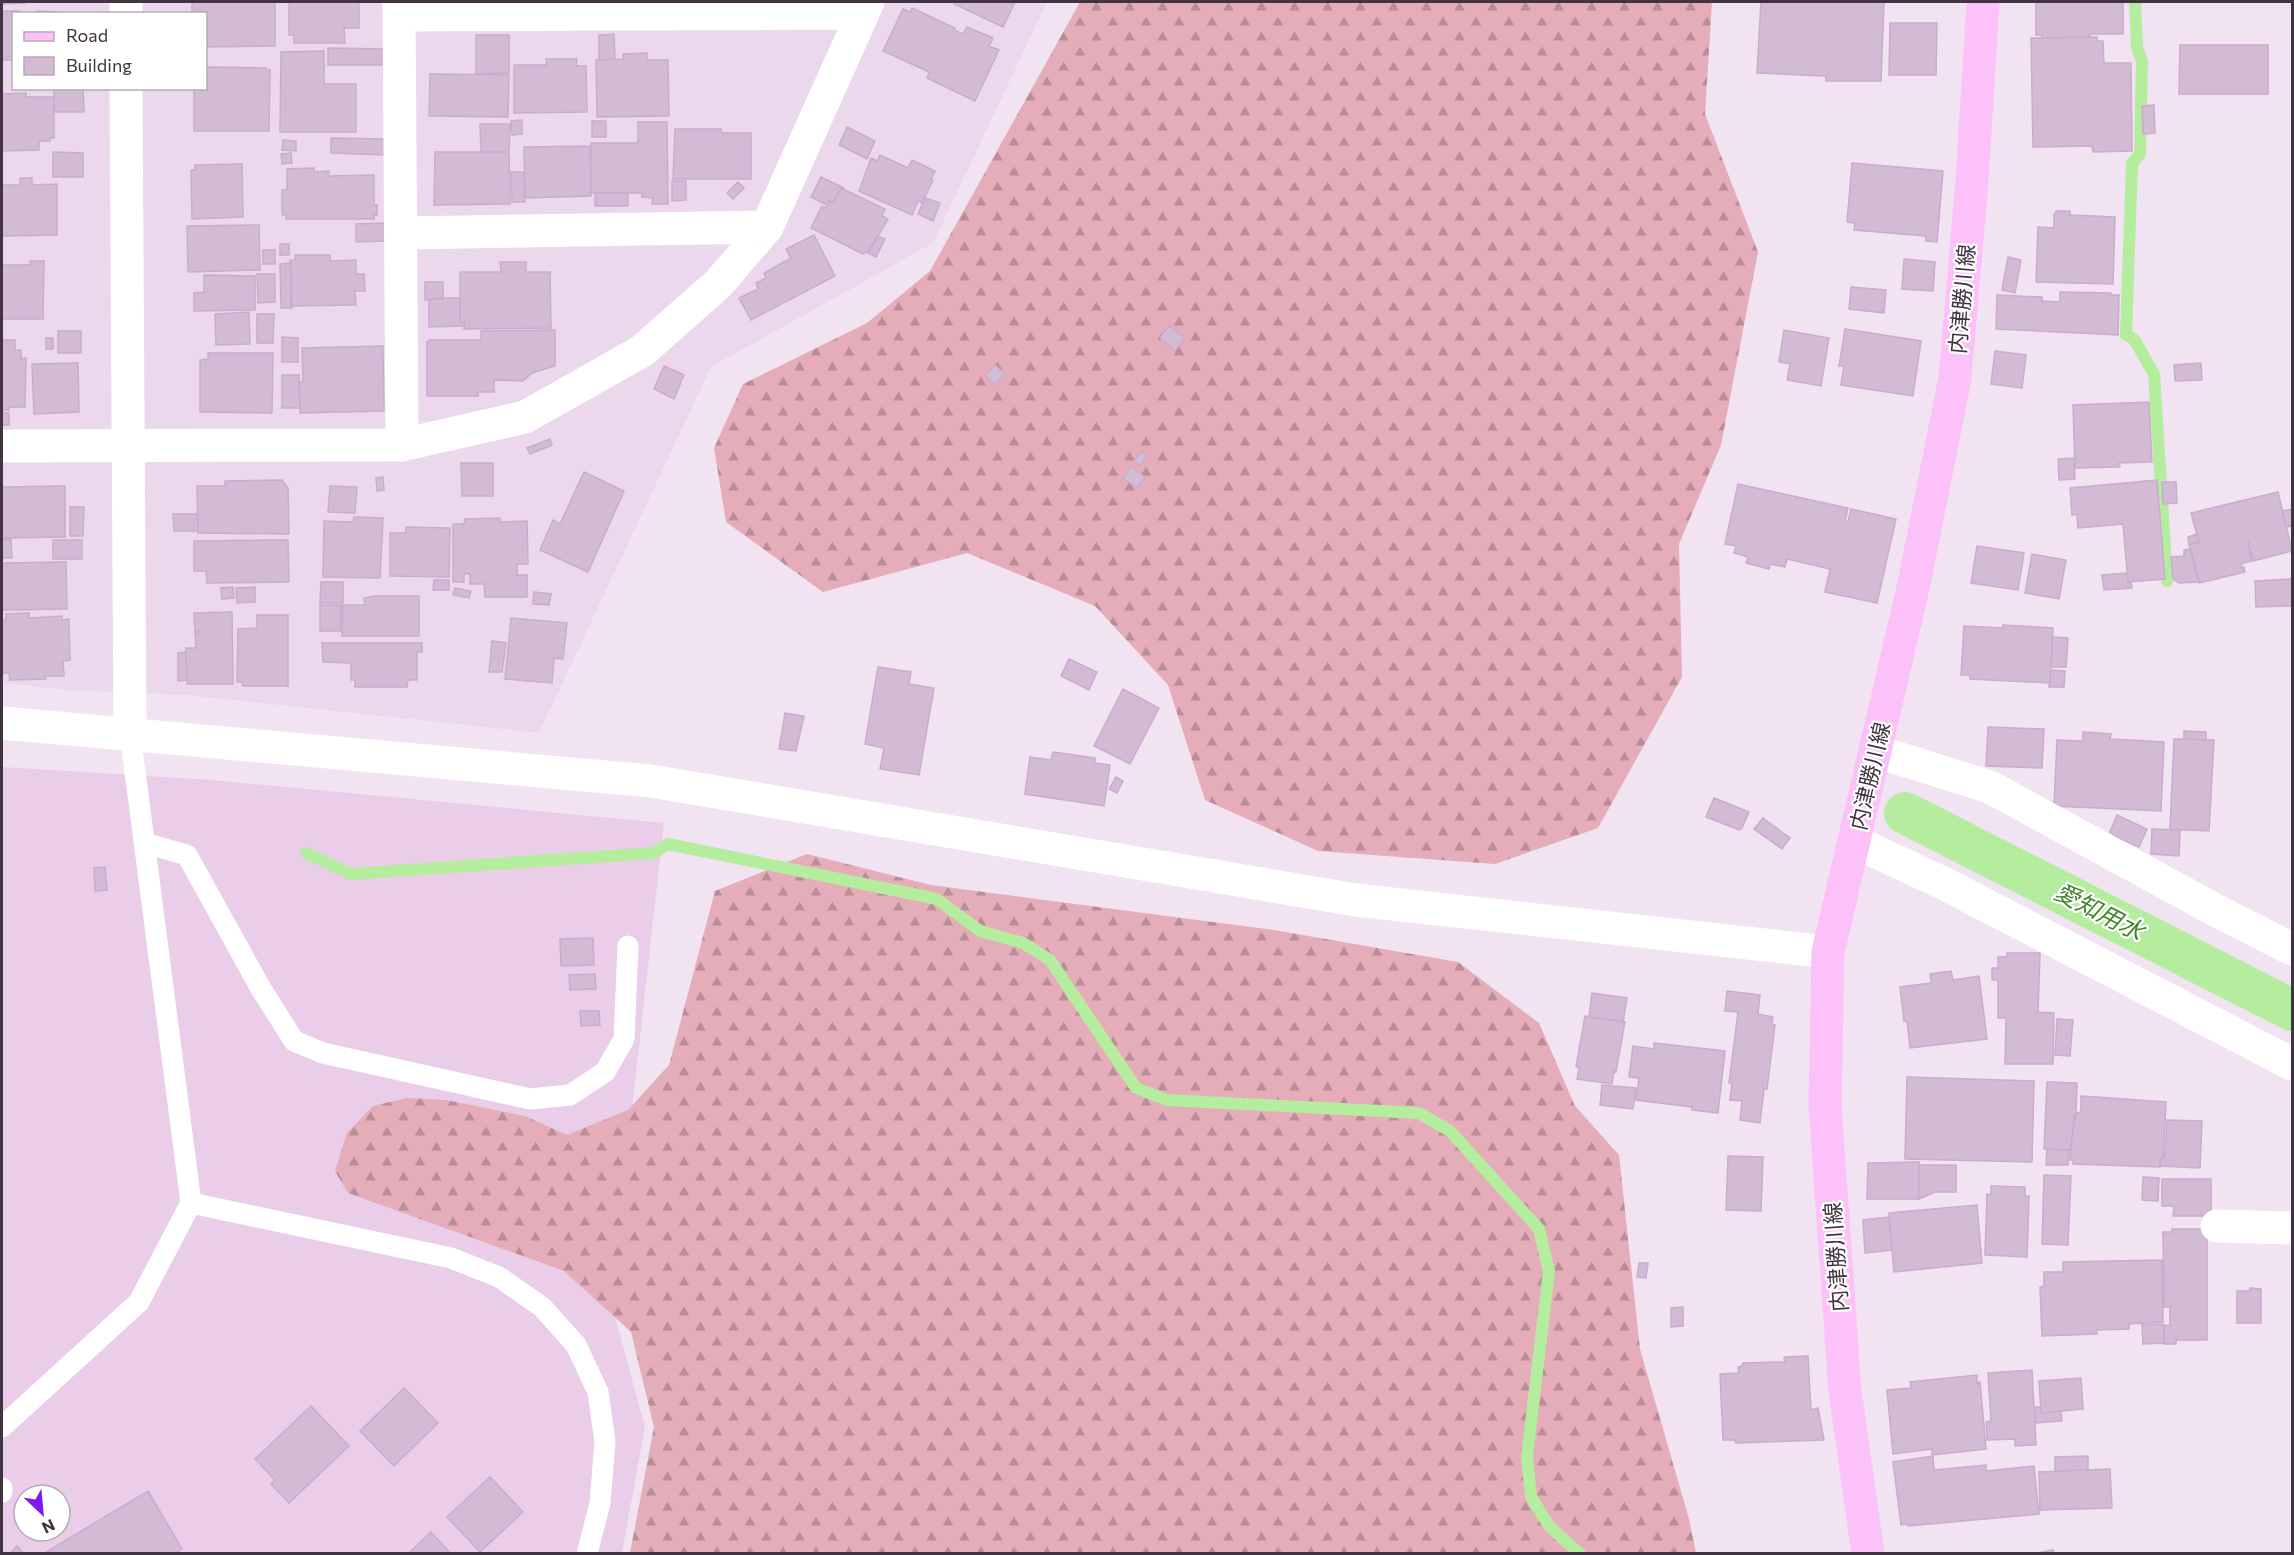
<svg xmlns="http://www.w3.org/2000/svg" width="2294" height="1555" font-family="Commissioner,'Noto Sans JP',sans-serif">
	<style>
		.residential { fill: #ecd8ec; fill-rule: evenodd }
		.education { fill: #eacde9; fill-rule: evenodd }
		.forest { fill: url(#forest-firs) }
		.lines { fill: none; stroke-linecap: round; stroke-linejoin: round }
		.stream { stroke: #b5ed9f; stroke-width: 12 }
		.canal { stroke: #b5ed9f; stroke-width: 42 }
		.building { fill: #d3bbd5; stroke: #caaccc; stroke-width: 1.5 }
		.service { stroke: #fff; stroke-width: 21 }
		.minor { stroke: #fff; stroke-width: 33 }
		.tertiary { stroke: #fff; stroke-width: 33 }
		.secondary { stroke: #fdc1f9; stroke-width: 33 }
		.labels { text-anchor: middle; stroke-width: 4.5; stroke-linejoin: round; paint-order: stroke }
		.street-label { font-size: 22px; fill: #413342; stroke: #fff }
		.water-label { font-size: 24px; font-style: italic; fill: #418429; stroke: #fff }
	</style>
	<defs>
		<pattern id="forest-firs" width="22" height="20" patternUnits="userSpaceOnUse" patternTransform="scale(1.5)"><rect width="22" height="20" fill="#e5acb9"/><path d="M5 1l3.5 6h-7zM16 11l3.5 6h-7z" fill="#bb8d98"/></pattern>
	</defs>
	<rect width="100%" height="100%" fill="#f1e3f1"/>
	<!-- residential -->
	<path class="residential" d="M2,2H1047L933,243L711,367L539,733L187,695L65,690L2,683ZM14,14H206V88H14Z"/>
	<!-- education -->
	<path class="education" d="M2,767L212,780L664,823L631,1119L603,1273L645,1427L622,1553L2,1554ZM24,1495H60V1531H24Z"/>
	<!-- forest -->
	<path class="forest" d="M1080,2H1712L1705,114L1758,252L1721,445L1679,544L1682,677L1598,828L1495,864L1318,851L1205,800L1168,685L1095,606L967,553L823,592L726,522L714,448L743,384L867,323L930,271Z
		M807,854L931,885L1274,930L1458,962L1539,1023L1575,1106L1619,1155L1640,1349L1689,1519L1696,1553H630L654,1427L631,1332L564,1271L348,1193L335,1171L347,1133L373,1106L407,1098L446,1100L525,1116L567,1135L628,1110L669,1065L715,891Z"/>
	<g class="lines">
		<!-- stream -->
		<path class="stream" d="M2135,2L2137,47L2142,61L2140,154L2132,163L2126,335L2134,339L2154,374L2167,581
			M306,853L351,874L654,853L668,844L937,899L980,931L1023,943L1050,960L1136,1088L1167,1100L1419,1113L1450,1131L1539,1229L1549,1271L1527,1456L1531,1497L1549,1526L1580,1554"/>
		<!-- canal -->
		<path class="canal" d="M1905,813L2292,1010"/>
	</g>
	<!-- building -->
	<path class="building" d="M2,2H25V3L2,4Z
		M192,2H275V46L206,47V14H192Z
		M289,2H359V28H344L345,43H294V35H289Z
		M955,2H1015L1003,27L954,4Z
		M1761,2H1884L1881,81H1826V76L1757,73Z
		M2036,2H2123V34H2090V37L2042,38V35H2036Z
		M912,8L955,28L954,30L963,34L967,27L993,38L989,46L999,50L975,101L927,78L929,72L883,51L903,9L910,12Z
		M2,11H19V14H14V60H2Z
		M37,11L57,12V14H37Z
		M1890,23H1937L1936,75H1889Z
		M614,34L615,59L599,60V35Z
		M476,35H509V73L476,74Z
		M2097,37V41H2103L2104,63H2131L2132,151L2093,152L2092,146L2033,147L2031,38Z
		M2180,45H2268V94H2179Z
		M328,48L386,49V65H328Z
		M324,51V84H356V132H280L281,52Z
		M647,53V60H668L669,116L597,117L596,60L623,59V54Z
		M546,59H577L576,66H586L587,112L514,113V65H547Z
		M206,67L266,68V70H270L269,131H194V88H206Z
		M430,74L509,75L508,117L429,116Z
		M54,88H83L84,112H54Z
		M26,93V97H54V138H50V141H39V150L2,151V94Z
		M2154,105L2155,133L2143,134L2142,106Z
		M522,120V134L512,135L511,121Z
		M592,121H606V137H592Z
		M638,122H667L668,204H652L653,198L642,197V193H591V143H638Z
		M480,124H510L509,152H481Z
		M847,127L875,141L867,159L839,145Z
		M675,129H721L722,133H751V179H673Z
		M331,138L386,139V155L331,153Z
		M283,140L296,141V151L282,150Z
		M590,146L591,196L525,198L524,147Z
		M53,152L83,153V177H53Z
		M435,152H509L510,204L434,205Z
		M291,153L292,163L282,164L281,154Z
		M880,155L908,168L912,160L935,171L931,179L933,180L922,203L918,201L912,215L859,191L871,158L877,161Z
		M1852,163L1943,171L1937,242L1926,241V236L1854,230L1855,223L1847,222Z
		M242,164L243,217L192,219L191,170H195V165Z
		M314,168V172L329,171L328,176L374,175V205H377V215H374V219H286V215H282V190H287V169Z
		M511,172H524L525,202H512Z
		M821,177L844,188H841L833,203L829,201L827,205L811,197Z
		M20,178H32V185L57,184V235L2,236V185H20Z
		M672,181H686V200L672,201Z
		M738,182L744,188L733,199L727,193Z
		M841,188L885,209L882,216L888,219L868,253L865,252L863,254L811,228L822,206L825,208L829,201L833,203Z
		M595,193H628V206H595Z
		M925,198L940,203L933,221L918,214Z
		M2056,211H2070V215L2115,217L2113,284L2036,282L2038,227L2054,228V214H2056Z
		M388,223V241L356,242V224Z
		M259,225L260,270L188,272L187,226Z
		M814,235L835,276L751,320L739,298L758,289L756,283L766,278L764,273L791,258L786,249Z
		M877,236L885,239L876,257L868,253Z
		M280,244H289V255H280Z
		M263,250H275V264H263Z
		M295,255H330V261L356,260V274H364L365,291H355L356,305L291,306L290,260H295Z
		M2008,257L2021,260L2015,293L2002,290Z
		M1904,259L1935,262L1933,291L1902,289Z
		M30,261H44L43,319H2V265H31Z
		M500,262H526V272H550L551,328L464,329V322H460V272H501Z
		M291,263L292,308H281L280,264Z
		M257,274H275V302L258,303Z
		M204,275L255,276V310L194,311V293L204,292Z
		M425,282H443V299L425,300Z
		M1851,287L1886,290L1884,313L1849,309Z
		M2060,292L2111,293V295H2119L2118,335L1996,329L1997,295L2042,297V301L2060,302Z
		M443,298H460V322H464L465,326L429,327V299Z
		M249,312L250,344L216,345L215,314Z
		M257,314H274L273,343H257Z
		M1169,326L1185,338L1175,351L1160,338Z
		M1845,329L1921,341L1913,396L1841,385L1844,366H1839Z
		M555,330V366L532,373L523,381L494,380V392H478V396H427V342L430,340H481V331Z
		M1784,330L1829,338L1821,386L1787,380L1790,364L1779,362Z
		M58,331H81V353H58Z
		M282,337L298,338V362H282Z
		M46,338H53V349H46Z
		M2,340H15V350H21V359L26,358L25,407H9V410H2Z
		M383,346L384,411L300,413L299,382H303L302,348Z
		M1995,351L2026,355L2022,388L1991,384Z
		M208,353H273L272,413L200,412V360L208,359Z
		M78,363L79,412L34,414L32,364Z
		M2201,363L2202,380L2175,381L2174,365Z
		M995,365L1005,374L995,385L985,375Z
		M664,366L684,375L674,399L654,389Z
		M282,375H299L300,408H282Z
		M2149,402L2152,462L2119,463L2120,467L2075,468L2073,405Z
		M2,413H9V425H2Z
		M550,439L552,445L530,454L527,448Z
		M1141,451L1147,456L1140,466L1134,461Z
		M2074,458L2075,479L2059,480L2058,459Z
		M461,463H493V496H462Z
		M1131,467L1145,477L1137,488L1123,478Z
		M584,472L624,491L588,572L540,550L553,520L560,524Z
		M383,477L384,490L377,491L376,478Z
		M282,480L288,488L289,534L198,533L197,486H225V481Z
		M2157,480L2165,579L2128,582L2123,524L2078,528L2077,514L2072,515L2070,488Z
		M2162,482H2176L2177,503L2163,504Z
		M1738,484L1848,508L1845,521L1848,522L1851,509L1896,519L1877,603L1825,592L1830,569L1787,559L1785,567L1770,564L1769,569L1746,563L1748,557L1734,553L1736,546L1725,544Z
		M65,486V537L2,538V487Z
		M330,486L357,487L355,513L328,512Z
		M2278,492L2292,551L2253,561L2248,541L2251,561L2241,564L2242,568L2244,567L2245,572L2199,583L2189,545L2199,542L2191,513Z
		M70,507H84L83,536H70Z
		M2292,509V526L2286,527L2282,511Z
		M173,514H197L198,531H174Z
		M354,517L383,518L380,578L323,577L324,521L353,522Z
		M500,518V522L527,521L528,564H517V575H527V597H485L484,584H470V574H464V582H453V524H464L465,519Z
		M406,527L450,528L449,577L390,576V533H406Z
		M2197,534L2199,542L2189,545L2188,537Z
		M11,539L12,558H2V540Z
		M53,540H82V559H53Z
		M288,540L289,582L207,583L206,571H194V541Z
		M1977,546L2024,553L2018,590L1971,583Z
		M2191,549L2199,582L2179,583L2173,579L2171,557L2184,556V550Z
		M2032,554L2066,560L2059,599L2025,593Z
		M66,562L67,609L2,610V563Z
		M2127,573L2128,582H2131L2132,588L2104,590L2102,575Z
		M2292,579V606L2256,607L2255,581Z
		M434,580H449V590H433Z
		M321,582H343V603H320Z
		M233,587L234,598L222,599L221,588Z
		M255,587V602L237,603L236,588Z
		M455,588L471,591L469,598L453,595Z
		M534,592L551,594L549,605L533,604Z
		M375,596H419V636H342V605H365L364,598Z
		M320,605H341V631H320Z
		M232,612L233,684H187L186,648H196L195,632H202L195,631L194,613Z
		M29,613V618L62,616V620L69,619L70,660L63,661L64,676H45L46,679L10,680L9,673H2V620L6,619V614Z
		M257,615H288V686H243L242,682H237L238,629L257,628Z
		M511,618L567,623L563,659L554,658L552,683L505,679Z
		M2003,625L2053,628L2050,683L1970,679V675H1961L1964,626L2003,628Z
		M2053,637L2068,638L2066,667H2051Z
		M492,641L506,643L502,672H489Z
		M322,643H422V652H417V680H408L407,687H355V680H351V663L323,662Z
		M186,652L187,680L178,681V653Z
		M1069,659L1097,672L1089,690L1061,676Z
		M878,667L911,672L909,684L934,688L919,775L880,769L884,748L865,744Z
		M2051,670L2065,671L2064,687H2049Z
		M1123,689L1159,708L1130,764L1094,746Z
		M785,713L804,716L796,751L779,749Z
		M1988,727L2044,729L2042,768L1986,766Z
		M2184,731L2206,732V740L2184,739Z
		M2083,732L2111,734L2110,739L2164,742L2161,811L2054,806L2057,740L2083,741Z
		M2174,739L2214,740L2209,831L2170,829Z
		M1053,752L1095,758V763L1110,765L1104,806L1025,794L1030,757L1051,760Z
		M1116,777L1123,781L1117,793L1109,789Z
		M1714,798L1749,812L1742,828L1739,830L1706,817Z
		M2117,815L2147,829L2139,847L2109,834Z
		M1763,818L1790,838L1782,849L1754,829Z
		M2152,829L2180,830L2179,856L2151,854Z
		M105,867L107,890L95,891L94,868Z
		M593,938L594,965L561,966L560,939Z
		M2007,953H2040L2038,1012L2054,1013L2053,1064H2005L2006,1018H1998V980H1992V968H1998V957H2007Z
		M1951,971L1953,980L1979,976L1987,1039L1910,1048L1907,1021H1904L1900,987L1931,983L1930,974Z
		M595,974L596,989L570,990L569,975Z
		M1727,991L1760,995L1758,1014L1773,1017L1772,1024L1775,1025L1767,1089H1764L1760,1123L1740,1120L1742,1101L1730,1100L1732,1083H1729L1738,1012L1725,1011Z
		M1592,993L1627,998L1623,1022L1589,1017Z
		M580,1011H599L600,1025L581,1026Z
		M1585,1016L1625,1022L1616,1072L1614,1071L1612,1084L1577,1079L1579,1067H1576Z
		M2057,1019L2073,1020L2070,1056L2055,1055Z
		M1654,1043L1725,1051L1718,1113L1692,1110V1107L1636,1100L1639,1078L1629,1077L1633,1046L1654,1049Z
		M1907,1077L2034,1081L2032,1162L1905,1159Z
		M2047,1082L2077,1083L2076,1113L2070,1150L2044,1149Z
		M1602,1085L1636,1088L1633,1109L1600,1105Z
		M2081,1096L2166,1102L2163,1159H2160V1167L2073,1164V1160H2070L2074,1116L2076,1113L2081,1112Z
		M2167,1120L2202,1121L2200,1168L2160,1166V1159H2163L2165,1154Z
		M2047,1149L2069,1150L2068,1165H2046Z
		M1728,1156L1763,1157L1761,1211L1726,1210Z
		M1919,1162V1199H1867L1868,1163Z
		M1919,1165H1956V1192H1935L1919,1199Z
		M2044,1175L2071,1176L2068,1245L2042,1244Z
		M2143,1177L2159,1178L2158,1201L2142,1200Z
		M2162,1179H2211V1216H2173L2174,1206H2162Z
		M1991,1186L2025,1187V1196H2029L2027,1257L1985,1255L1987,1194L1991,1195Z
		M1977,1205L1982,1263L1894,1272L1889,1213Z
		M1889,1217L1892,1250L1865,1253L1863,1220Z
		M2172,1229H2201L2202,1231H2207V1340H2176V1344H2164V1325L2170,1326V1307H2164L2163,1232H2172Z
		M2162,1260L2163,1322L2129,1324V1329L2096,1330L2097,1334L2042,1336L2040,1287L2044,1286V1272H2063V1262Z
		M1639,1263H1648L1646,1278L1637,1277Z
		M2250,1288L2261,1289V1323H2237V1291H2249Z
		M1683,1307V1326L1671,1327V1308Z
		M2163,1324L2164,1343L2143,1344L2142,1325Z
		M1808,1356L1811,1410L1818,1408L1824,1440L1736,1443L1735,1440H1723L1720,1374L1739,1373L1738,1367L1742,1366L1743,1363L1785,1362L1784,1357Z
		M2032,1370L2036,1445L2015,1446V1439L1987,1440L1986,1422L1991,1421L1988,1373Z
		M1977,1375V1383L1980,1382L1986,1449L1932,1455V1449L1893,1454L1887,1390L1911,1388L1910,1382Z
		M2081,1378L2083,1409L2041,1413L2039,1381Z
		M404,1388L438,1423L394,1466L360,1431Z
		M311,1406L349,1446L289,1503L271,1484L275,1480L255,1459Z
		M2035,1407H2040L2041,1413L2061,1411L2062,1421L2035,1423Z
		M1933,1456L1934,1470L1986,1465V1471L2034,1466L2039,1514L1908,1526L1907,1524L1901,1525L1893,1462Z
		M2088,1456V1470L2055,1471V1457Z
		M2110,1469L2112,1508L2040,1510L2039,1472Z
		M490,1477L523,1512L480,1552L447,1517Z
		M148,1491L182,1549L174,1554H43Z
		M431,1532L451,1554H408Z
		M17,1546L24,1554H10Z
		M2053,1550L2054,1554H2033Z"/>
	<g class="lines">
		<!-- service -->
		<path class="service" d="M144,843L187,855L260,987L294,1041L323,1053L530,1099L570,1095L605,1072L624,1039L628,946
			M191,1203L451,1258L499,1277L542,1307L576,1345L598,1392L605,1442L600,1503L587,1554
			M2,1427L139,1302L191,1203L130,733
			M2,1488V1492"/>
		<!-- minor -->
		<path class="minor" d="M399,2L402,445
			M399,15L863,13
			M401,233L767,227
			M2,446L402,445L525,417L642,351L718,284L767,227L868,2
			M1875,751L1990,787L2217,911L2292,949
			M1855,842L1943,883L2292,1064
			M2217,1226L2292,1228"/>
		<!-- tertiary -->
		<path class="tertiary" d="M126,2V14
			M126,88L130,733
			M2,723L651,781L1356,900L1828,952"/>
		<!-- secondary -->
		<path class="secondary" d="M1868,1554L1845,1391L1825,1105L1828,952L1913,588L1955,378L1972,180L1983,2"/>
	</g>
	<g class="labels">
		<!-- street labels -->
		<g class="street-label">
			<text transform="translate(1962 299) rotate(-85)" y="8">内津勝川線</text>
			<text transform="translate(1870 776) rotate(-77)" y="8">内津勝川線</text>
			<text transform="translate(1836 1257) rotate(-94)" y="8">内津勝川線</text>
		</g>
		<!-- water labels -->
		<g class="water-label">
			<text transform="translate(2099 912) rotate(27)" y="8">愛知用水</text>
		</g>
	</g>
	<!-- border -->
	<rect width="2294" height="1555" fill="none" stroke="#413342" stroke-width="6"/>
	<!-- legend -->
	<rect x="12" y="12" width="195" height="78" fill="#ffffff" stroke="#b3adb3" stroke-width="1.5"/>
	<rect x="24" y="32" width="30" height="9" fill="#fdc1f9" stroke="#b3adb3" stroke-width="1.5"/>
	<text x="66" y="42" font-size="18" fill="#413342">Road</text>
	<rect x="24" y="57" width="30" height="18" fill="#d3bbd5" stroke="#b3adb3" stroke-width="1.5"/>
	<text x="66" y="72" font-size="18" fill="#413342">Building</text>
	<!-- north arrow -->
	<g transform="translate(42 1513) rotate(154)"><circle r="28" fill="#ffffff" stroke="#b3adb3" stroke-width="1.5"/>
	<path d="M0-4.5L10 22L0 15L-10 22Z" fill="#7d17f4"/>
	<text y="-9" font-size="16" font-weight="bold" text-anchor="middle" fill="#413342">N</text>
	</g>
</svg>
